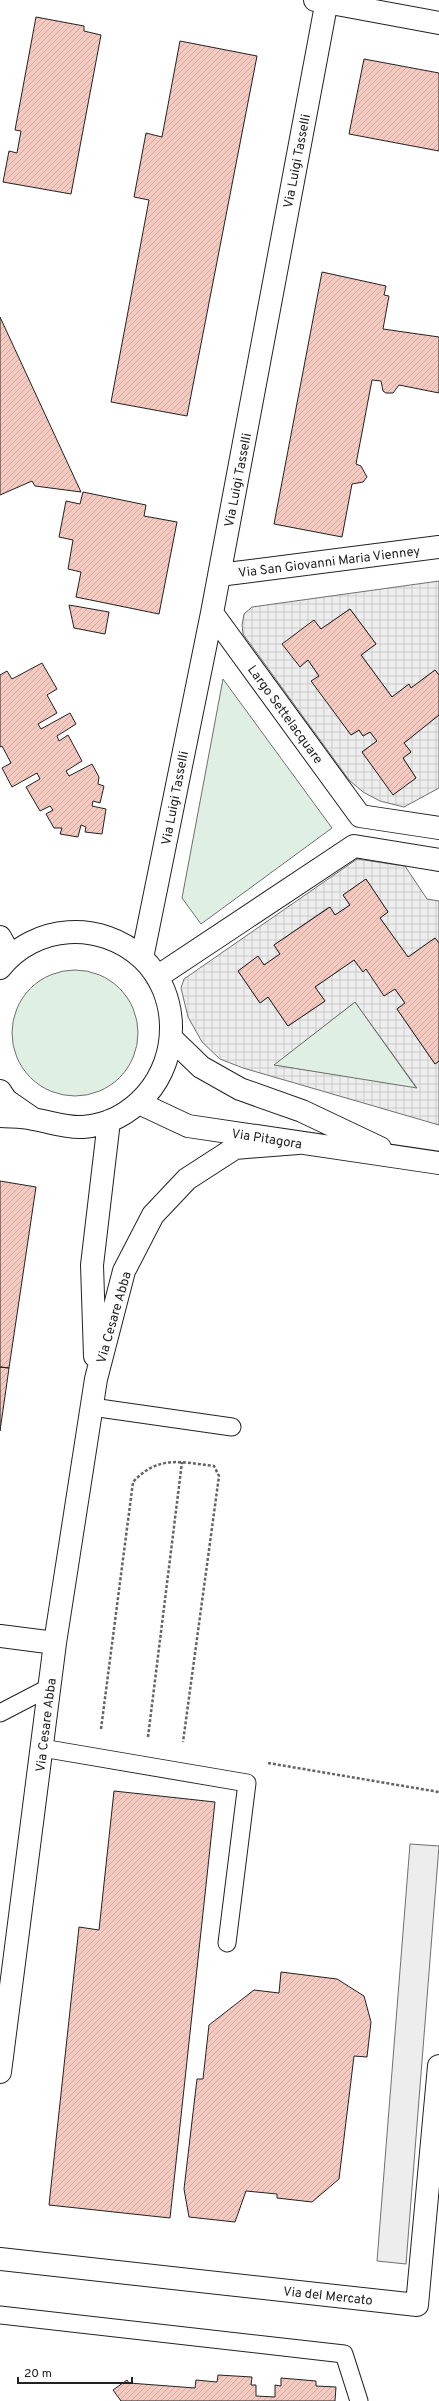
<svg xmlns="http://www.w3.org/2000/svg" width="439" height="2401" font-family="Overpass,sans-serif">
	<style>
		.green { fill: #e0efe3; stroke: #6f6f6f }
		.parking { fill: #ededed; stroke: #6f6f6f }
		.plaza { fill: url(#plaza-grid); stroke: #6f6f6f; fill-rule: evenodd }
		.building { fill: url(#building-hatch); stroke: #222 }
		.lines { fill: none; stroke-linecap: round; stroke-linejoin: round }
		.lane-casing { stroke: #222; stroke-width: 19 }
		.street-casing { stroke: #222; stroke-width: 24 }
		.path { stroke: #646464; stroke-width: 2.5; stroke-dasharray: 3 2; stroke-linecap: butt }
		.lane { stroke: #fff; stroke-width: 17 }
		.street { stroke: #fff; stroke-width: 22 }
		.labels { text-anchor: middle; stroke-width: 3; stroke-linejoin: round; paint-order: stroke }
		.street-label { font-size: 13px; fill: #222; stroke: #fff }
	</style>
	<defs>
		<pattern id="plaza-grid" width="8" height="8" patternUnits="userSpaceOnUse"><rect width="8" height="8" fill="#ededed"/><path d="M0 4h8M4 0v8" fill="none" stroke="#cbcbcb"/></pattern>
		<pattern id="building-hatch" width="6" height="6" patternUnits="userSpaceOnUse"><rect width="6" height="6" fill="#f3c9c0"/><path d="M-1 1l2-2M0 6l6-6M5 7l2-2" fill="none" stroke="#d0aca5"/></pattern>
	</defs>
	<rect width="100%" height="100%" fill="#fff"/>
	<!-- green -->
	<path class="green" d="M223,679L332,828L201,924L182,898Z
		M12 1033a63 63 0 1 1 126 0a63 63 0 1 1-126 0Z
		M355,1002L417,1089L273,1065Z"/>
	<!-- parking -->
	<path class="parking" d="M410,1844L439,1846L406,2264L377,2261Z"/>
	<!-- plaza -->
	<path class="plaza" d="M439,581V675L435,670L411,688L408,685L392,697L361,655L376,644L350,609L321,629L300,666L308,660L319,676L312,681L351,735L359,730L363,736L370,732L377,741L362,752L393,794L416,778L403,758L411,752L404,743L439,715V788L404,807L380,801L363,792L349,780L243,634L242,625L244,614L252,607Z
		M357,859L405,866L427,899L439,901V943L435,938L408,957L380,918L388,912L366,879L343,895L350,905L335,915L329,907L274,945L280,954L264,965L258,957L238,971L260,1003L268,997L288,1026L325,1001L315,987L354,960L363,972L366,969L395,989L405,1003L397,1009L435,1064L439,1061V1125L243,1068L220,1059L202,1042L188,1017L181,988L184,979ZM355,1002L417,1088L274,1065Z"/>
	<!-- building -->
	<path class="building" d="M36,17L84,26V31L101,35L71,194L3,182L9,151L17,153L21,131L15,130Z
		M180,41L257,56L187,416L111,402L149,200L134,197L146,133L162,137Z
		M364,59L439,73V151L349,134Z
		M322,272L386,286L384,295L389,296L383,329L439,337V393L399,385L393,393H386L383,391L381,381L372,380L356,464L361,466L367,477L363,482L352,484L342,537L274,524Z
		M0,317L81,492L35,486L32,481L0,495Z
		M83,492L146,505L144,516L177,522L159,614L76,597L81,572L68,569L73,540L59,537L66,501L80,504Z
		M69,605L109,612L105,634L74,628Z
		M350,609L376,644L361,655L392,697L409,684L411,688L435,670L439,675V715L404,743L411,752L403,758L416,778L393,795L362,752L377,741L370,732L363,736L359,730L351,735L311,681L319,676L308,660L300,667L282,644L314,620L321,629Z
		M42,663L57,689L47,695L57,713L38,724L41,729L70,713L76,724L57,736L59,741L68,735L82,761L66,771L69,776L92,764L99,777L98,784L104,786L100,803L93,801L92,806L106,809L102,834L85,832L86,827L81,825L78,837L60,834L62,828H54L46,814L53,810L50,806L40,811L26,787L40,779L37,773L12,787L2,768L11,763L2,746L0,747V675L7,671L12,679Z
		M366,879L388,912L380,918L408,957L435,938L439,943V1061L435,1064L397,1009L405,1003L395,989L384,996L366,969L363,972L354,960L315,987L325,1001L288,1026L268,997L260,1003L238,971L258,956L264,965L280,954L274,945L330,907L335,915L350,905L343,895Z
		M0,1181L36,1187L9,1368L0,1367Z
		M0,1367L9,1368L0,1431Z
		M114,1791L215,1802L170,2218L49,2205L79,1927L99,1930Z
		M281,1972L337,1979L364,1996L371,2022L367,2057L354,2056L339,2179L312,2202L277,2198V2194L246,2191L235,2222L189,2217L184,2189L197,2079H203L209,2025L254,1990L279,1993Z
		M218,2375L252,2377L251,2385H256V2396L275,2397V2385L281,2386V2378L316,2381V2386L336,2387L335,2401H121L113,2390L127,2380L129,2383L195,2388L196,2380L217,2382Z"/>
	<g class="lines">
		<!-- lane casing -->
		<g class="lane-casing">
			<path id="lane" d="M92,1407L232,1427
				M0,1713L50,1687
				M42,1748L247,1783L227,1943
				M0,2315L344,2354L359,2401"/>
		</g>
		<!-- street casing -->
		<g class="street-casing">
			<path id="street" d="M315,0L439,23
				M219,575L439,547
				M212,613L360,816L439,828
				M0,937L10,955
				M142,958L212,613L327,0
				M0,968C35,924 100,920 142,958C180,994 180,1057 146,1095C130,1113 108,1125 83,1127C65,1128 51,1122 33,1119C23,1116 11,1117 0,1116
				M157,977L354,846L439,860
				M172,1039L201,1067L240,1089L302,1111L380,1148
				M0,1091L6,1100L32,1118
				M139,1103L188,1126L439,1163
				M95,1356L92,1265L109,1121
				M0,1636L55,1643
				M0,2072L55,1643L96,1379L124,1271L153,1215L187,1179L235,1148L298,1143
				M0,2259L417,2305L439,2066"/>
		</g>
		<!-- path -->
		<path class="path" d="M101,1729L133,1482C158,1455 180,1462 214,1466L219,1476L183,1742
			M148,1737L182,1462
			M268,1763L439,1792"/>
		<!-- lane -->
		<use href="#lane" class="lane"/>
		<!-- street -->
		<use href="#street" class="street"/>
	</g>
	<g class="labels">
		<!-- street labels -->
		<g class="street-label">
			<text transform="translate(296 161) rotate(-79)" y="5">Via Luigi Tasselli</text>
			<text transform="translate(237 480) rotate(-79)" y="5">Via Luigi Tasselli</text>
			<text transform="translate(329 561) rotate(-7)" y="5">Via San Giovanni Maria Vienney</text>
			<text transform="translate(286 714) rotate(54)" y="5">Largo Settelacquare</text>
			<text transform="translate(174 798) rotate(-79)" y="5">Via Luigi Tasselli</text>
			<text transform="translate(267 1138) rotate(9)" y="5">Via Pitagora</text>
			<text transform="translate(113 1317) rotate(-74)" y="5">Via Cesare Abba</text>
			<text transform="translate(45 1725) rotate(-83)" y="5">Via Cesare Abba</text>
			<text transform="translate(328 2295) rotate(6)" y="5">Via del Mercato</text>
		</g>
	</g>
	<!-- scale -->
	<path d="M18 2377v6h114v-6" fill="none" stroke="#222222" stroke-width="2"/>
	<text x="24" y="2377" font-size="12" fill="#222222" stroke="#ffffff" stroke-width="3" paint-order="stroke">20 m</text>
</svg>
